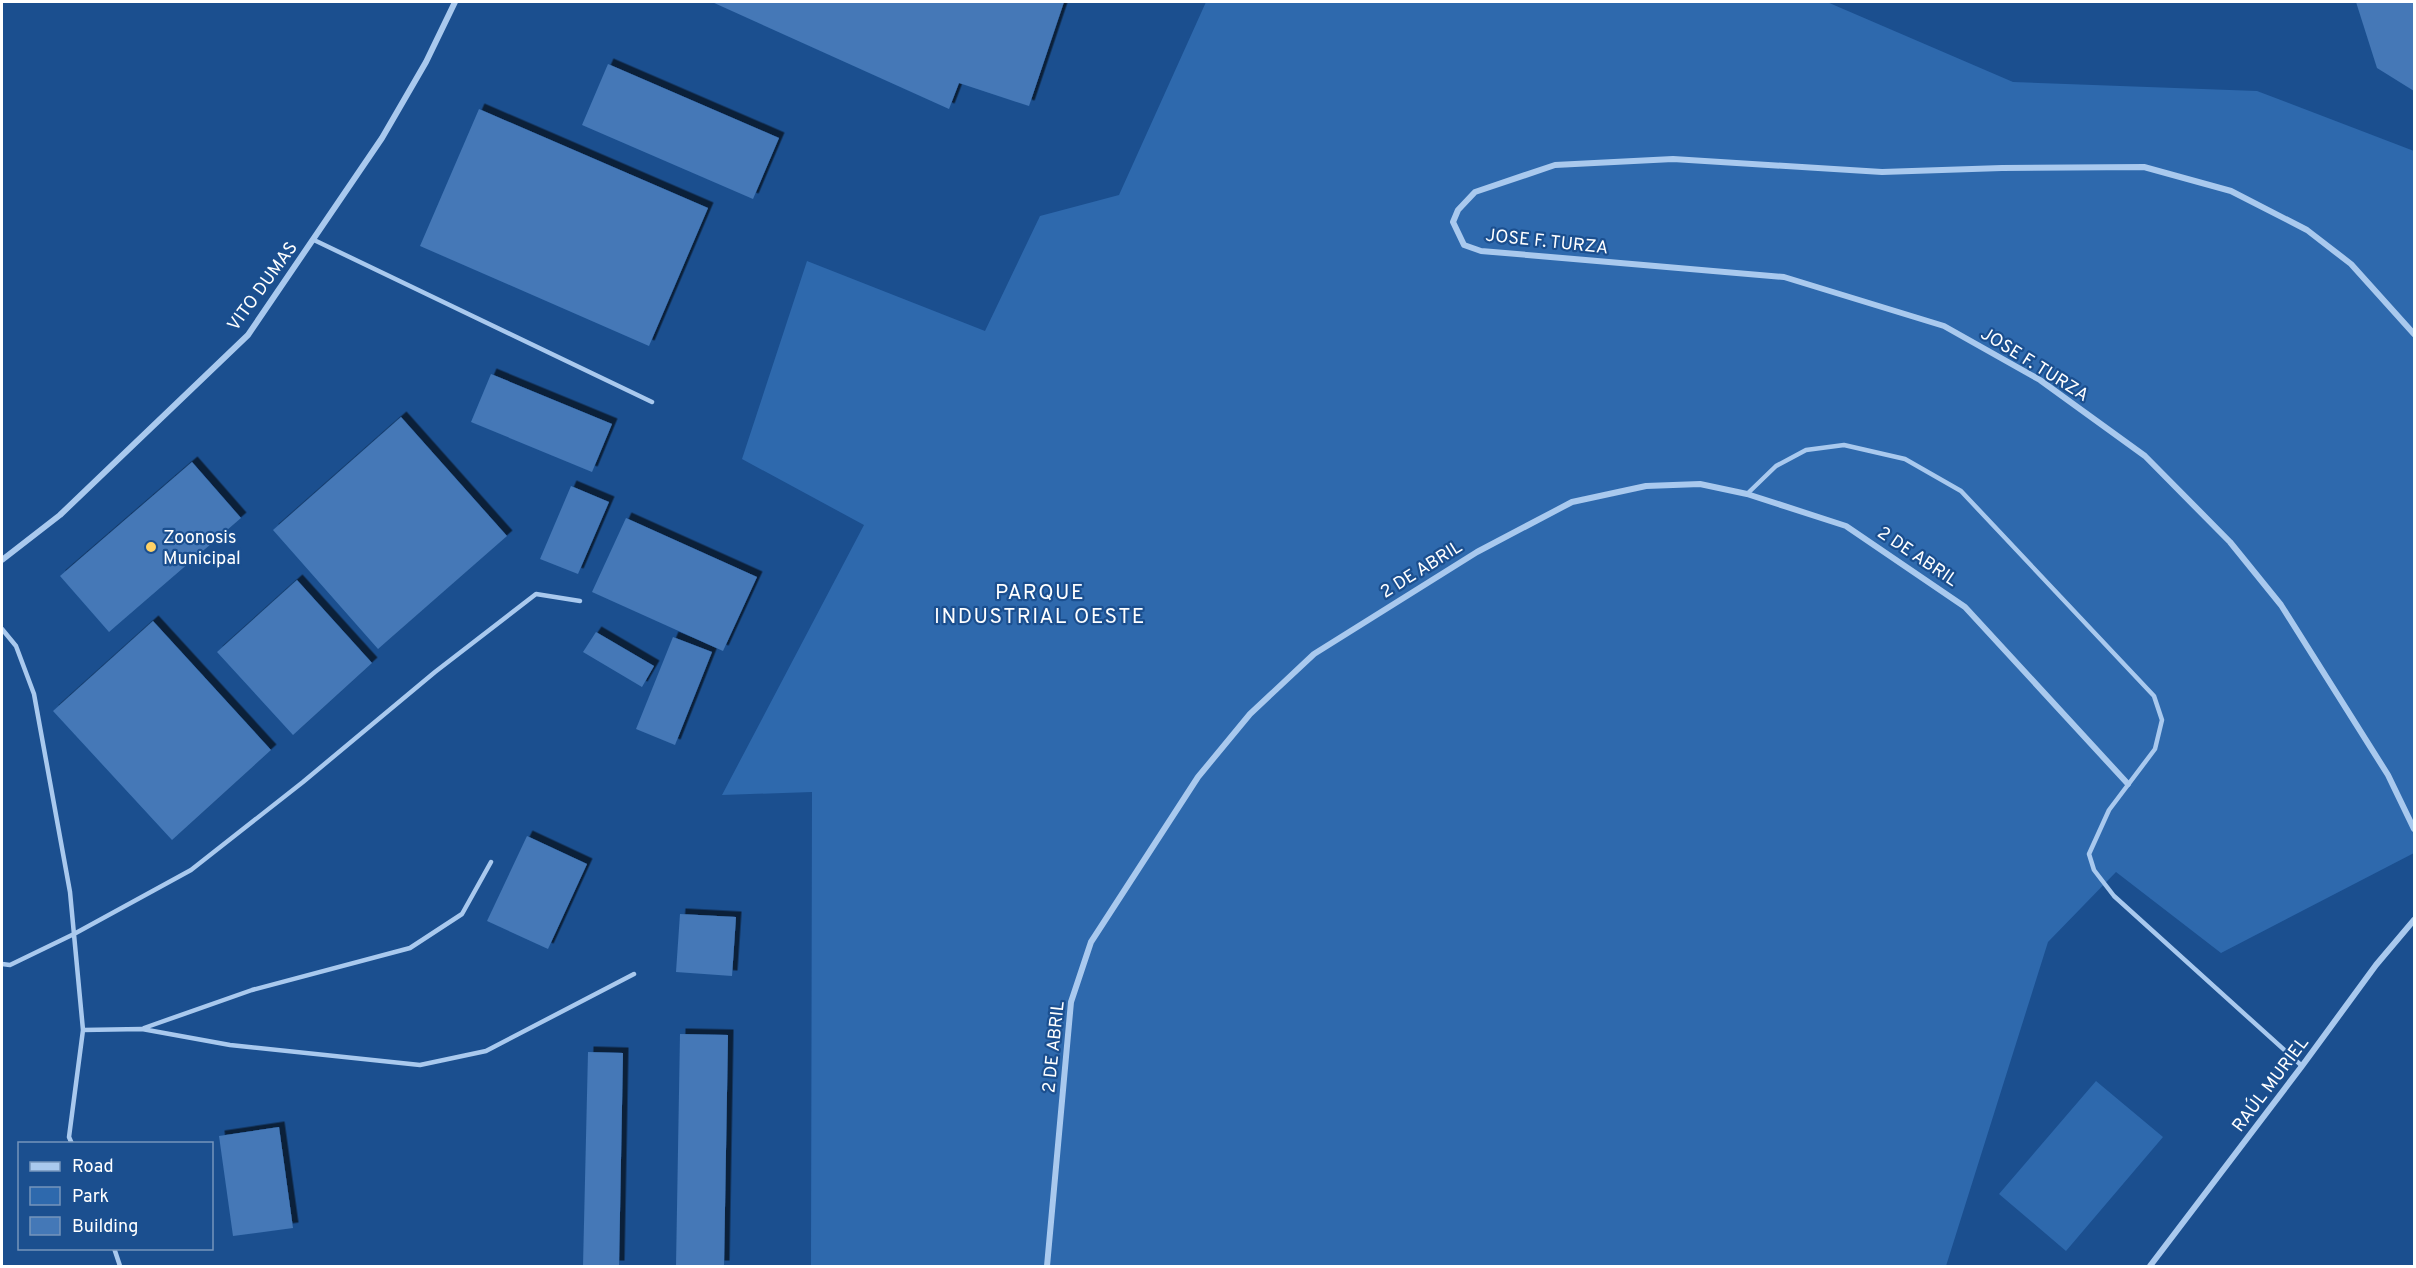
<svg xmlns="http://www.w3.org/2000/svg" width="2416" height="1268" font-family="Overpass,sans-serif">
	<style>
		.green { fill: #2e69ad }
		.building { fill: #4478b7; filter: url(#shadow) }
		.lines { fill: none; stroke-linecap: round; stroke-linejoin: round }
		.lane { stroke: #a9c9ee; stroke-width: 4.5 }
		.street { stroke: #a9c9ee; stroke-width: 6 }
		.poi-dot { fill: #ffd166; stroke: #1b4f8f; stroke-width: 2 }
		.labels { text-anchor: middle; stroke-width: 4.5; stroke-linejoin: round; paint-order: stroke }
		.street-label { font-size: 18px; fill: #fff; stroke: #1b4f8f }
		.poi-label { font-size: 18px; fill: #fff; stroke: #1b4f8f; text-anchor: start }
		.quarter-label { font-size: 21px; letter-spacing: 1.5px; fill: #fff; stroke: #1b4f8f }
	</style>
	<defs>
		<filter id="shadow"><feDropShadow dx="5.5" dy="-5.5" stdDeviation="0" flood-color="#0009"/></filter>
	</defs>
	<rect width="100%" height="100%" fill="#1b4f8f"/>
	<!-- green -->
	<path class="green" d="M1206,2H1827L2013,82L2257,91L2414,151V853L2221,953L2116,872L2048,942L1946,1266H811L812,792L722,795L864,525L742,459L807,261L985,331L1040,216L1119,195Z
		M2096,1081L2163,1137L2066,1251L1999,1194Z"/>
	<!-- building -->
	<path class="building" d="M712,2H1064L1029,106L959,83L949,109Z
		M2356,2H2414V91L2377,68Z
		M608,64L779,138L753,199L582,125Z
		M479,109L708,208L649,346L420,246Z
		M491,374L612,424L592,472L471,422Z
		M401,417L507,536L378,649L273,530Z
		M192,462L241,518L109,632L60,576Z
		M571,486L609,502L578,574L540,559Z
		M626,518L757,577L723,651L592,592Z
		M297,580L372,663L293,735L217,652Z
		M153,621L271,750L172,840L53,711Z
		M596,632L654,666L642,687L583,652Z
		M673,637L712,652L675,745L636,729Z
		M527,836L587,864L548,949L487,921Z
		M680,914L736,917L732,976L676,972Z
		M680,1034L728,1035L724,1266H676Z
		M588,1052L623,1053L619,1266H583Z
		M279,1127L293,1228L233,1236L219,1136Z"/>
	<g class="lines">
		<!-- lane -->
		<path class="lane" d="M314,240L652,402
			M1747,494L1776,466L1806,450L1844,445L1905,459L1961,491L2154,696L2162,720L2155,749L2109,810L2089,854L2094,870L2114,896L2302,1066
			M2,629L16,646L34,694L70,892L83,1030L142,1029L230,1045L420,1065L486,1051L634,974
			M2,964L10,965L74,934L191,870L303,782L435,672L536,594L580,601
			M144,1028L252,990L410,948L462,914L491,862
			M72,1144L69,1137L83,1030
			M114,1248L120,1266"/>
		<!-- street -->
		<path class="street" d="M2414,334L2351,264L2307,230L2231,191L2144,167L2002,168L1882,172L1673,159L1555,165L1475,192L1458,210L1453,222L1464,245L1481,251L1784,277L1944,326L2040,380L2145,456L2230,542L2281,605L2388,775L2414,829
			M2,560L60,515L248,335L382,138L426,62L455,2
			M1047,1266L1071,1002L1091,942L1198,777L1250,714L1314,654L1477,552L1572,502L1646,486L1700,484L1747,494L1846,526L1965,607L2128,784
			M2150,1266L2302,1066L2376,965L2414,920"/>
	</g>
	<!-- markers -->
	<circle class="poi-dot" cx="151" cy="547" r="6"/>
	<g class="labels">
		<!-- street labels -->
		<g class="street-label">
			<text transform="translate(1547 241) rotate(6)" y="6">JOSE F. TURZA</text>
			<text transform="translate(262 286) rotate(-54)" y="6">VITO DUMAS</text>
			<text transform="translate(2035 364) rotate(32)" y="6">JOSE F. TURZA</text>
			<text transform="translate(1918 556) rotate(34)" y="6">2 DE ABRIL</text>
			<text transform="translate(1421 569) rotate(-32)" y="6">2 DE ABRIL</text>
			<text transform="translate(1053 1047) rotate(-84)" y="6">2 DE ABRIL</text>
			<text transform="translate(2270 1084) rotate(-53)" y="6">RAÚL MURIEL</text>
		</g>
		<!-- poi labels -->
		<g class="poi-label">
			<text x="163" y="543">Zoonosis<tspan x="163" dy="21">Municipal</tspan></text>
		</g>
		<!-- quarter labels -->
		<g class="quarter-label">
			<text x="1040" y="599">PARQUE<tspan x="1040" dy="24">INDUSTRIAL OESTE</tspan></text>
		</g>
	</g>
	<!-- border -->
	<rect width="2416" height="1268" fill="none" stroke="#ffffff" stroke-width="6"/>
	<!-- legend -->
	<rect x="18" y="1142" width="195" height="108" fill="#1b4f8f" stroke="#7695bc" stroke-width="1.5"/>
	<rect x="30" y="1162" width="30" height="9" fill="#a9c9ee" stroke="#7695bc" stroke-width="1.5"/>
	<text x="72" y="1172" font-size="18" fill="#ffffff">Road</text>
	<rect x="30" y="1187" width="30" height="18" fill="#2e69ad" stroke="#7695bc" stroke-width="1.5"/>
	<text x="72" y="1202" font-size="18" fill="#ffffff">Park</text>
	<rect x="30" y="1217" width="30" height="18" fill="#4478b7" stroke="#7695bc" stroke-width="1.5"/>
	<text x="72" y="1232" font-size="18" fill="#ffffff">Building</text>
</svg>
